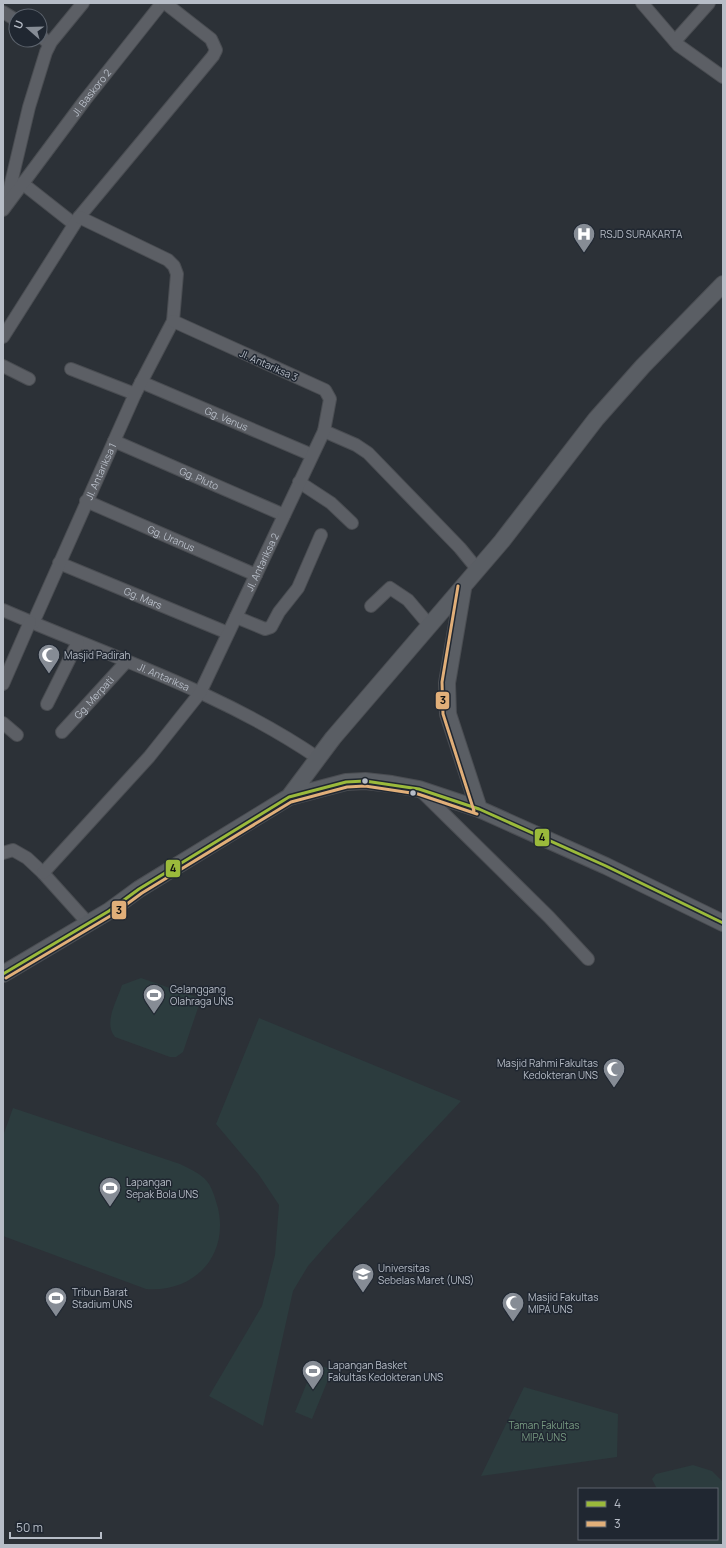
<svg xmlns="http://www.w3.org/2000/svg" width="726" height="1548" font-family="Manrope,sans-serif">
	<style>
		.green { fill: #2c3c3e }
		.lines { fill: none; stroke-linecap: round; stroke-linejoin: round }
		.street-casing { stroke: #4a4d52; stroke-width: 14 }
		.secondary-casing { stroke: #4a4d52; stroke-width: 18 }
		.street { stroke: #5c5f65; stroke-width: 12 }
		.secondary { stroke: #5a5e64; stroke-width: 16 }
		.bus-1-casing { stroke: #202731; stroke-width: 6 }
		.bus-2-casing { stroke: #202731; stroke-width: 6 }
		.bus-1 { stroke: #9bba3b; stroke-width: 3 }
		.bus-2 { stroke: #e1af79; stroke-width: 3 }
		.bus-dot { fill: #b7bdc7; stroke: #202731; stroke-width: 1.5 }
		.labels { text-anchor: middle; stroke-width: 3; stroke-linejoin: round; paint-order: stroke }
		.street-label { font-size: 10px; fill: #b7bdc7; stroke: #202731 }
		.poi-label { font-size: 10px; fill: #b7bdc7; stroke: #202731; text-anchor: start }
		.park-label { font-size: 10px; fill: #779a81; stroke: #202731 }
		.line-badge { stroke: #202731; stroke-width: 1.5 }
		.pale-badge-label { font-size: 11px; text-anchor: middle; font-weight: bold; fill: #111 }
	</style>
	<rect width="100%" height="100%" fill="#2c3137"/>
	<!-- green -->
	<path class="green" d="M141,978L196,997L199,1005L183,1052L176,1057H170L115,1037C103,1023 117,1001 122,985Z
		M259,1018L461,1101L329,1242L308,1266L293,1291L263,1426L209,1396L262,1306L275,1255L279,1205L259,1175L216,1124Z
		M13,1108L180,1164C188,1168 197,1172 204,1178C212,1185 215,1198 218,1208C229,1256 194,1293 146,1289L3,1236V1136Z
		M315,1363L332,1370L312,1419L295,1412Z
		M524,1387L618,1414L617,1457L481,1476Z
		M693,1465L712,1471L723,1482V1545H670V1539H717V1489H657L652,1479L656,1474Z"/>
	<g class="lines">
		<!-- street casing -->
		<g class="street-casing">
			<g id="street">
				<path d="M642,3L678,45L723,77"/>
				<path d="M3,12L16,20"/>
				<path d="M40,35L49,44"/>
				<path d="M675,41L709,3"/>
				<path d="M22,183L74,224"/>
				<path d="M7,200L29,107L46,52L51,42L83,3"/>
				<path id="s1" d="M3,210L85,100L162,3"/>
				<path d="M3,337L79,217L213,56L216,50L211,39L165,3"/>
				<path d="M3,366L29,379"/>
				<path d="M71,369L135,394"/>
				<path id="s2" d="M141,382L312,455"/>
				<path d="M324,431L356,445L368,453L460,548L478,570"/>
				<path id="s3" d="M114,441L284,515"/>
				<path d="M299,482L331,503L352,523"/>
				<path id="s4" d="M86,501L256,575"/>
				<path id="s5" d="M59,563L228,633"/>
				<path d="M371,606L390,588L408,600L430,626"/>
				<path id="s6" d="M3,610C108,656 222,692 318,758"/>
				<path d="M236,617L265,629L271,627L279,612L298,588L321,535"/>
				<path id="s7" d="M33,623L135,394L173,321L177,274L174,266L168,260L79,217"/>
				<path d="M3,684L30,622"/>
				<path d="M47,704L78,642"/>
				<path d="M3,723L17,735"/>
				<path id="s8" d="M62,732L126,662"/>
				<path d="M421,791L549,917L588,959"/>
				<path d="M3,853L13,850L27,858L43,873L88,923"/>
				<path id="s9" d="M43,873L149,757L200,693L324,431L330,399L325,390L173,321"/>
			</g>
		</g>
		<!-- secondary casing -->
		<g class="secondary-casing">
			<path id="secondary" d="M463,589L447,683L448,714L479,809
				M289,797L333,738L502,541L596,419L643,366L723,284
				M3,974L109,911L139,889L289,797L346,782L365,781L392,784L419,789L479,809L606,866L723,923"/>
		</g>
		<!-- street -->
		<use href="#street" class="street"/>
		<!-- secondary -->
		<use href="#secondary" class="secondary"/>
		<!-- bus-1 casing -->
		<g class="bus-1-casing">
			<path id="bus-1" d="M3,974L109,911L139,889L289,797L346,782L365,781L419,789L479,809L606,866L723,923"/>
		</g>
		<!-- bus-2 casing -->
		<g class="bus-2-casing">
			<path id="bus-2" d="M458,586L442,682L443,714L474,811
				M6,978L112,915L142,893L291,802L347,787L365,786L418,794L477,814"/>
		</g>
		<!-- bus-1 -->
		<use href="#bus-1" class="bus-1"/>
		<!-- bus-2 -->
		<use href="#bus-2" class="bus-2"/>
	</g>
	<!-- icons -->
	<defs>
		<g id="hospital-pin" transform="scale(1.15)"><path d="M0 17L-7.5 6A9.5 9.5 0 1 1 7.5 6Z" fill="#868c95" stroke="#202731"/><path d="M-5-5h3v3.5h4V-5h3V5h-3V1.5h-4V5h-3Z" fill="#fff"/></g>
		<g id="mosque-pin" transform="scale(1.15)"><path d="M0 17L-7.5 6A9.5 9.5 0 1 1 7.5 6Z" fill="#868c95" stroke="#202731"/><path d="M3.5-4.9A6 6 0 1 0 3.5 4.9A5 5 0 1 1 3.5-4.9Z" fill="#fff"/></g>
		<g id="stadium-pin" transform="scale(1.15)"><path d="M0 17L-7.5 6A9.5 9.5 0 1 1 7.5 6Z" fill="#868c95" stroke="#202731"/><path d="M0-5a6.5 5 0 1 0 0 10a6.5 5 0 1 0 0-10ZM-3.5-1.8h7v3.6h-7Z" fill="#fff"/></g>
		<g id="university-pin" transform="scale(1.15)"><path d="M0 17L-7.5 6A9.5 9.5 0 1 1 7.5 6Z" fill="#868c95" stroke="#202731"/><path d="M0-5L7-2L0 1L-7-2ZM-4 1L0 2.5L4 1V4Q0 6-4 4Z" fill="#fff"/></g>
	</defs>
	<g fill-rule="evenodd">
		<use href="#hospital-pin" x="584" y="234"/>
		<use href="#mosque-pin" x="49" y="655"/>
		<use href="#stadium-pin" x="154" y="995"/>
		<use href="#mosque-pin" x="614" y="1069"/>
		<use href="#stadium-pin" x="110" y="1188"/>
		<use href="#university-pin" x="363" y="1274"/>
		<use href="#stadium-pin" x="56" y="1298"/>
		<use href="#mosque-pin" x="513" y="1303"/>
		<use href="#stadium-pin" x="313" y="1371"/>
	</g>
	<!-- markers -->
	<g class="bus-dot">
		<circle cx="365" cy="781" r="3.5"/>
		<circle cx="413" cy="793" r="3.5"/>
	</g>
	<g class="labels">
		<!-- street labels -->
		<g class="street-label">
			<text dy="4" stroke="none"><textPath href="#s1" startOffset="147">Jl. Baskoro 2</textPath></text>
			<text transform="translate(269 365) rotate(24)" y="4">Jl. Antariksa 3</text>
			<text dy="4" stroke="none"><textPath href="#s2" startOffset="93">Gg. Venus</textPath></text>
			<text dy="4" stroke="none"><textPath href="#s7" startOffset="166">Jl. Antariksa 1</textPath></text>
			<text dy="4" stroke="none"><textPath href="#s3" startOffset="93">Gg. Pluto</textPath></text>
			<text dy="4" stroke="none"><textPath href="#s4" startOffset="93">Gg. Uranus</textPath></text>
			<text dy="4" stroke="none"><textPath href="#s9" startOffset="384">Jl. Antariksa 2</textPath></text>
			<text dy="4" stroke="none"><textPath href="#s5" startOffset="91">Gg. Mars</textPath></text>
			<text dy="4" stroke="none"><textPath href="#s6" startOffset="174">Jl. Antariksa</textPath></text>
			<text dy="4" stroke="none"><textPath href="#s8" startOffset="47">Gg. Merpati</textPath></text>
		</g>
		<!-- poi labels -->
		<g class="poi-label">
			<text x="600" y="238">RSJD SURAKARTA</text>
			<text x="64" y="659">Masjid Padirah</text>
			<text x="170" y="993">Gelanggang<tspan x="170" dy="12">Olahraga UNS</tspan></text>
			<text x="598" y="1067" text-anchor="end">Masjid Rahmi Fakultas<tspan x="598" dy="12">Kedokteran UNS</tspan></text>
			<text x="126" y="1186">Lapangan<tspan x="126" dy="12">Sepak Bola UNS</tspan></text>
			<text x="378" y="1272">Universitas<tspan x="378" dy="12">Sebelas Maret (UNS)</tspan></text>
			<text x="72" y="1296">Tribun Barat<tspan x="72" dy="12">Stadium UNS</tspan></text>
			<text x="528" y="1301">Masjid Fakultas<tspan x="528" dy="12">MIPA UNS</tspan></text>
			<text x="328" y="1369">Lapangan Basket<tspan x="328" dy="12">Fakultas Kedokteran UNS</tspan></text>
		</g>
		<!-- park labels -->
		<g class="park-label">
			<text x="544" y="1429">Taman Fakultas<tspan x="544" dy="12">MIPA UNS</tspan></text>
		</g>
	</g>
	<g class="line-badge">
		<rect x="435" y="691" width="15" height="19" rx="4" fill="#e1af79"/>
		<rect x="534" y="828" width="16" height="19" rx="4" fill="#9bba3b"/>
		<rect x="165" y="859" width="16" height="19" rx="4" fill="#9bba3b"/>
		<rect x="111" y="900" width="16" height="20" rx="4" fill="#e1af79"/>
	</g>
	<g class="pale-badge-label">
		<text x="443" y="704">3</text>
		<text x="542" y="841">4</text>
		<text x="173" y="872">4</text>
		<text x="119" y="914">3</text>
	</g>
	<!-- border -->
	<rect width="726" height="1548" fill="none" stroke="#b7bdc7" stroke-width="8"/>
	<!-- legend -->
	<rect x="578" y="1488" width="140" height="52" fill="#202731" stroke="#5c636d"/>
	<rect x="586" y="1501" width="20" height="6" fill="#9bba3b" stroke="#5c636d"/>
	<text x="614" y="1508" font-size="12" fill="#b7bdc7">4</text>
	<rect x="586" y="1521" width="20" height="6" fill="#e1af79" stroke="#5c636d"/>
	<text x="614" y="1528" font-size="12" fill="#b7bdc7">3</text>
	<!-- north arrow -->
	<g transform="translate(28 28) rotate(290)"><circle r="19" fill="#202731" stroke="#5c636d"/>
	<path d="M0-3L7 15L0 10L-7 15Z" fill="#868c95"/>
	<text y="-6" font-size="11" font-weight="bold" text-anchor="middle" fill="#b7bdc7">U</text>
	</g>
	<!-- scale -->
	<path d="M10 1532v6h91v-6" fill="none" stroke="#b7bdc7" stroke-width="2"/>
	<text x="16" y="1532" font-size="12" fill="#b7bdc7" stroke="#202731" stroke-width="3" paint-order="stroke">50 m</text>
</svg>
